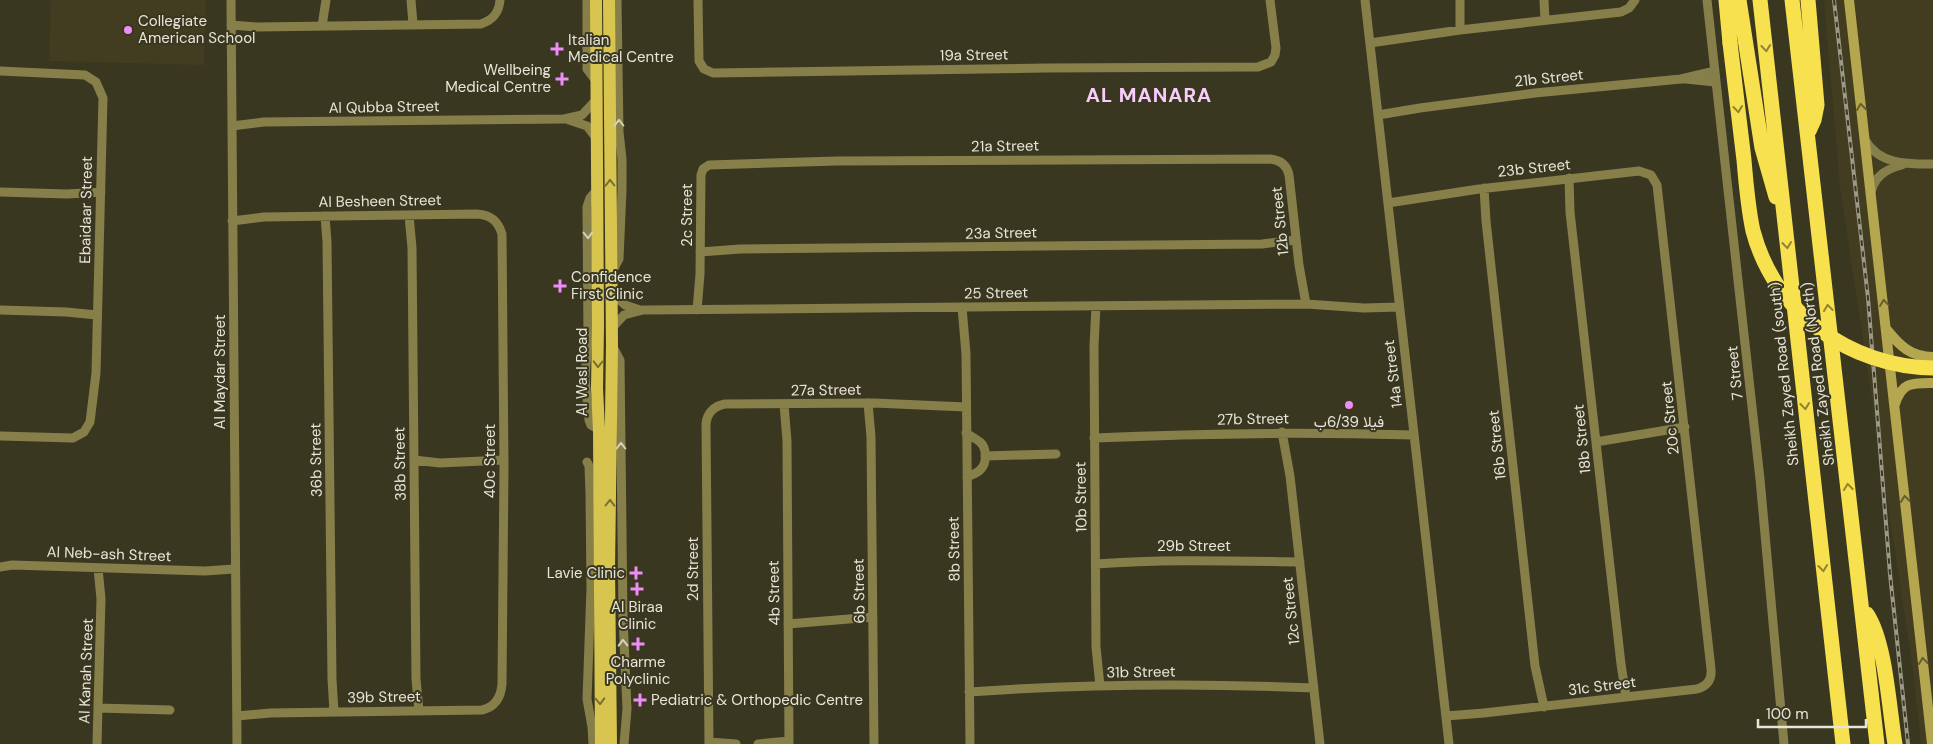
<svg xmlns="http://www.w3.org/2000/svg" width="1933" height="744" font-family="'DM Sans',Vazirmatn,sans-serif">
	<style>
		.built { fill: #423d20 }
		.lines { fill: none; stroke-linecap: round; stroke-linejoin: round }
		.street { stroke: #877f4a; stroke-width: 9 }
		.secondary { stroke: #b4a74f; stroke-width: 10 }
		.primary { stroke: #d7c550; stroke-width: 12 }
		.highway { stroke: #f7e14f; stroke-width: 15 }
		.rail-casing { stroke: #9c9988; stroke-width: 4 }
		.rail { stroke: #3a3721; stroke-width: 2; stroke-dasharray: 5.5; stroke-linecap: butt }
		.highway-bridge { stroke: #f7e14f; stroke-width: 15 }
		.oneway { stroke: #8f8436 }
		.oneway2 { stroke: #655e31 }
		.oneway3 { stroke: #d4d1bc }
		.oneway4 { stroke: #797034 }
		.poi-dot { fill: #ee8cf8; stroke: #3a3721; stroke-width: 2 }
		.labels { text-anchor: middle; stroke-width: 4; stroke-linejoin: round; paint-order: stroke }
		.poi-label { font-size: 15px; fill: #e7e5d8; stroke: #3a3721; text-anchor: start }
		.street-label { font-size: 15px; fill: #e7e5d8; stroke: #3a3721 }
		.district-label { font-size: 20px; font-weight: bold; letter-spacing: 1px; fill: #f9cdfd; stroke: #3a3721 }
	</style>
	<rect width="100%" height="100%" fill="#3a3721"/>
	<!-- built -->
	<path class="built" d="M51,0H206L204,65L49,61Z
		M1824,0H1933V744H1921L1913,670L1840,187Z"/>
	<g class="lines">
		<!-- street -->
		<path class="street" d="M231,0L237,744
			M411,0L413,24
			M587,0V69L597,82
			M698,0L699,61L704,69L713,73L1046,68L1258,67L1271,62L1275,55L1276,48L1270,0
			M1365,0L1449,744
			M1460,0V30
			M1544,0L1545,20
			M1707,0L1760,479L1784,744
			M231,25L257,27L481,24C493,20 499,13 500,0
			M322,26L326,0
			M1370,43L1460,30L1621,12L1629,8L1635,0
			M0,71L85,75L96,82L103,98L96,373L90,422L84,432L73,438L0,436
			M1686,79L1715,82
			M1378,115L1420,108L1535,93L1681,79L1715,71
			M569,120L587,126L597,139
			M232,126L264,122L564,119L582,115L596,100
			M1865,140C1880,165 1907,164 1933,164
			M1569,178L1570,212L1621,664L1626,697
			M1484,188L1486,221L1535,666L1544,707
			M597,190L590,198L587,207L588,338L585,378L589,420L591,425L599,430
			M0,192L67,194L101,192
			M1871,192C1875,176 1886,169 1902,165
			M1388,203L1479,189L1639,171L1651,175L1657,185L1711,669C1712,680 1707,686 1697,689L1484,713L1446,716
			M409,215L412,248L416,679L419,711
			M325,216L327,242L332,679L334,712
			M232,221L264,217L477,214C491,215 498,221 502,234L504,466L502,684C501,697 495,707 482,710L270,713L237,716
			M700,252L740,249L1262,244L1296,240
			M611,274L619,259L622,190V159L619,132L617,0
			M611,292L625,305L640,310
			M1096,306L1094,346L1096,647L1100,686
			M962,307L966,354L970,744
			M0,310L66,312L97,315
			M697,310L700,274L701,175L703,169L709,165L837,161L1270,159C1281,160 1287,165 1289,175L1299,265L1306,304
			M612,328L624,315L643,310L1306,304L1364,308L1399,307
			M612,345L620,360L623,617L627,709L624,744
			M868,403L871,437L874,744
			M784,404L787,441L789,744
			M1282,432L1290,476L1320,744
			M966,433C971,436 976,439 980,442C987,448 987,463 981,469C978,473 972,475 967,477
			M1094,438C1201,433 1307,432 1414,435
			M1596,442L1685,427
			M985,456L1056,454
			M414,460L440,463L504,460
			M587,462L589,466L590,493
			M1096,564C1164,559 1231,561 1300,562
			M0,567L12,565L205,571L234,569
			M788,624L873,617
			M969,692C1083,684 1199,683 1314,688
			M98,708L170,710
			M709,742L736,744
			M97,744L101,599L98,568
			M593,744L592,727L587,699L591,588L590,493L599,482
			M709,744L706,424C707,413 714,406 725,404L874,403L966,407
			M758,744L789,741"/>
		<!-- secondary -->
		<path class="secondary" d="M1849,0L1932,744
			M1887,330C1900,346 1911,357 1933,357
			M1895,404C1902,382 1912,383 1933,383"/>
		<!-- primary -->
		<path class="primary" d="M596,0L598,325L597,388L599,430L601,744
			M609,0L612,345L609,569L611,744"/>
		<!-- highway -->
		<path class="highway" d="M1726,0L1730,43
			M1739,0L1762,148L1776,197
			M1760,0L1843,744
			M1792,0L1877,744
			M1808,0L1817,105L1814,120L1809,131
			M1867,614C1886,643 1889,709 1895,744"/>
		<!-- rail casing -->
		<g class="rail-casing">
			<path id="rail" d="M1834,0L1868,298L1890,574L1908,744"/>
		</g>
		<!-- rail -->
		<use href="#rail" class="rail"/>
		<!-- highway-bridge -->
		<path class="highway-bridge" d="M1730,43C1735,82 1739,121 1744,160C1746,184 1748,208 1753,231C1775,313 1850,367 1933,368"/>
	</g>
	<!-- one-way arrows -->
	<defs><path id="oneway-chevron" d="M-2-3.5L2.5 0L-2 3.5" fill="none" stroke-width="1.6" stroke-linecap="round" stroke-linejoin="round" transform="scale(1.25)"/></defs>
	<g class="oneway">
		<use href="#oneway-chevron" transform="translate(1766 48) rotate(84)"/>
		<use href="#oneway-chevron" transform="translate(1738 109) rotate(84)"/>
		<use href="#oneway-chevron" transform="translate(1787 245) rotate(84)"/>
		<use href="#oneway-chevron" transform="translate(1828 308) rotate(-97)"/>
		<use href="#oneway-chevron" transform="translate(1805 406) rotate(84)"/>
		<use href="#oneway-chevron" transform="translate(1848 487) rotate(-97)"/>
		<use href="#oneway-chevron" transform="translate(1823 568) rotate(84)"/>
	</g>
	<g class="oneway2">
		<use href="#oneway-chevron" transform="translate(1861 107) rotate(-97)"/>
		<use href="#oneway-chevron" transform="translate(1884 303) rotate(-97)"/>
		<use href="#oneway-chevron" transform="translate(1905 499) rotate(-96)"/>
		<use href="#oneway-chevron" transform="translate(1923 661) rotate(-96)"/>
	</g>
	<g class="oneway3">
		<use href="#oneway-chevron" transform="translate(619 123) rotate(-90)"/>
		<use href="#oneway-chevron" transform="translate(588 235) rotate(88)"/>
		<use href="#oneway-chevron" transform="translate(621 446) rotate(-90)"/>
		<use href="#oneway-chevron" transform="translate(623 643) rotate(-92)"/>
	</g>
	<g class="oneway4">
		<use href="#oneway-chevron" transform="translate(610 183) rotate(-91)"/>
		<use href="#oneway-chevron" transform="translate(598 364) rotate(91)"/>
		<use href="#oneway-chevron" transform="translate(610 503) rotate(-89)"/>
		<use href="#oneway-chevron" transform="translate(600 701) rotate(88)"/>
	</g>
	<!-- markers -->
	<g class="poi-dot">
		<circle cx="128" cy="30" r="5"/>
		<path d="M554.5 41.5h5v5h5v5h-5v5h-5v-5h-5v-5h5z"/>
		<path d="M559.5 71.5h5v5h5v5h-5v5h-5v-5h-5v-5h5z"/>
		<path d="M557.5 278.5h5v5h5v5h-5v5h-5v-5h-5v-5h5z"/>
		<circle cx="1349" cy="405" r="5"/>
		<path d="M633.5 565.5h5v5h5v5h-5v5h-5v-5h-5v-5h5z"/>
		<path d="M634.5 581.5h5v5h5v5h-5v5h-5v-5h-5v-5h5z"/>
		<path d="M635.5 636.5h5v5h5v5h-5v5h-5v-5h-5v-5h5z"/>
		<path d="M637.5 692.5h5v5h5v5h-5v5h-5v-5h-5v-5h5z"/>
	</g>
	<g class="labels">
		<!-- poi labels -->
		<g class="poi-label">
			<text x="138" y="26">Collegiate<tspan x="138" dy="17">American School</tspan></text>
			<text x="568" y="45">Italian<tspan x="568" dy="17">Medical Centre</tspan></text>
			<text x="551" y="75" text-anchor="end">Wellbeing<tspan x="551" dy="17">Medical Centre</tspan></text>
			<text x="571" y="282">Confidence<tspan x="571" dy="17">First Clinic</tspan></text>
			<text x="1349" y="427" text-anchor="middle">فيلا 6/39ب</text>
			<text x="625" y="578" text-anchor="end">Lavie Clinic</text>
			<text x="637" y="612" text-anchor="middle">Al Biraa<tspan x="637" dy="17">Clinic</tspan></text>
			<text x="638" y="667" text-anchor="middle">Charme<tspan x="638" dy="17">Polyclinic</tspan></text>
			<text x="651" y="705">Pediatric &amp; Orthopedic Centre</text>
		</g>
		<!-- street labels -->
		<g class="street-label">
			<text transform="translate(974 55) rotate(-1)" y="5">19a Street</text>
			<text transform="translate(1549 78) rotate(-6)" y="5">21b Street</text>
			<text transform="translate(384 107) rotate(-1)" y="5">Al Qubba Street</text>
			<text transform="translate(1005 146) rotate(-1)" y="5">21a Street</text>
			<text transform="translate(1534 168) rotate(-6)" y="5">23b Street</text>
			<text transform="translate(380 201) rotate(-1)" y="5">Al Besheen Street</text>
			<text transform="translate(86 210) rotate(-89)" y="5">Ebaidaar Street</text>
			<text transform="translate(687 215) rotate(-90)" y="5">2c Street</text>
			<text transform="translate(1280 221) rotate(-96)" y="5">12b Street</text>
			<text transform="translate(1001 233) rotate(-1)" y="5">23a Street</text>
			<text transform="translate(996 293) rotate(-1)" y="5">25 Street</text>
			<text transform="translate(220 372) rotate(-90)" y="5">Al Maydar Street</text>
			<text transform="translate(582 372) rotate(-90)" y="5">Al Wasl Road</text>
			<text transform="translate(1735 373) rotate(-96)" y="5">7 Street</text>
			<text transform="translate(1393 374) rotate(-97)" y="5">14a Street</text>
			<text transform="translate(1784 374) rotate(-96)" y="5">Sheikh Zayed Road (south)</text>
			<text transform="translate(1818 374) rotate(-97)" y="5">Sheikh Zayed Road (North)</text>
			<text transform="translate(826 390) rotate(-1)" y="5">27a Street</text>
			<text transform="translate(1670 418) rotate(-96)" y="5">20c Street</text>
			<text transform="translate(1253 419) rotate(-1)" y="5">27b Street</text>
			<text transform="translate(1582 439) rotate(-96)" y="5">18b Street</text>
			<text transform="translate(1497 445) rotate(-96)" y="5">16b Street</text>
			<text transform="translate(316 460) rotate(-91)" y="5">36b Street</text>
			<text transform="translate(490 461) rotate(-90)" y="5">40c Street</text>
			<text transform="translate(400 464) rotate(-91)" y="5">38b Street</text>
			<text transform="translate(1081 497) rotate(-91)" y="5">10b Street</text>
			<text x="1194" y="551">29b Street</text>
			<text transform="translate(954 549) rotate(-91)" y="5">8b Street</text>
			<text transform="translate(109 554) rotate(2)" y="5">Al Neb-ash Street</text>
			<text transform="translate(693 569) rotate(-90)" y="5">2d Street</text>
			<text transform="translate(859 591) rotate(-91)" y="5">6b Street</text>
			<text transform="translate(774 593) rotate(-91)" y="5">4b Street</text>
			<text transform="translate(1291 611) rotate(-96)" y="5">12c Street</text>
			<text transform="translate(86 671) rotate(-88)" y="5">Al Kanah Street</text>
			<text transform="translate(1141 672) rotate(-1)" y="5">31b Street</text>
			<text transform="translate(1602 686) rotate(-7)" y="5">31c Street</text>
			<text transform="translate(384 697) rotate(-1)" y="5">39b Street</text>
		</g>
		<!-- district labels -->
		<g class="district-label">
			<text x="1149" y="102">AL MANARA</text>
		</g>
	</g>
	<!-- scale -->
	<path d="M1758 719v8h108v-8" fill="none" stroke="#e7e5d8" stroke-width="2.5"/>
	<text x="1766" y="719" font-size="15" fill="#e7e5d8" stroke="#3a3721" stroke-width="4" paint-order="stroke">100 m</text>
</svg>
